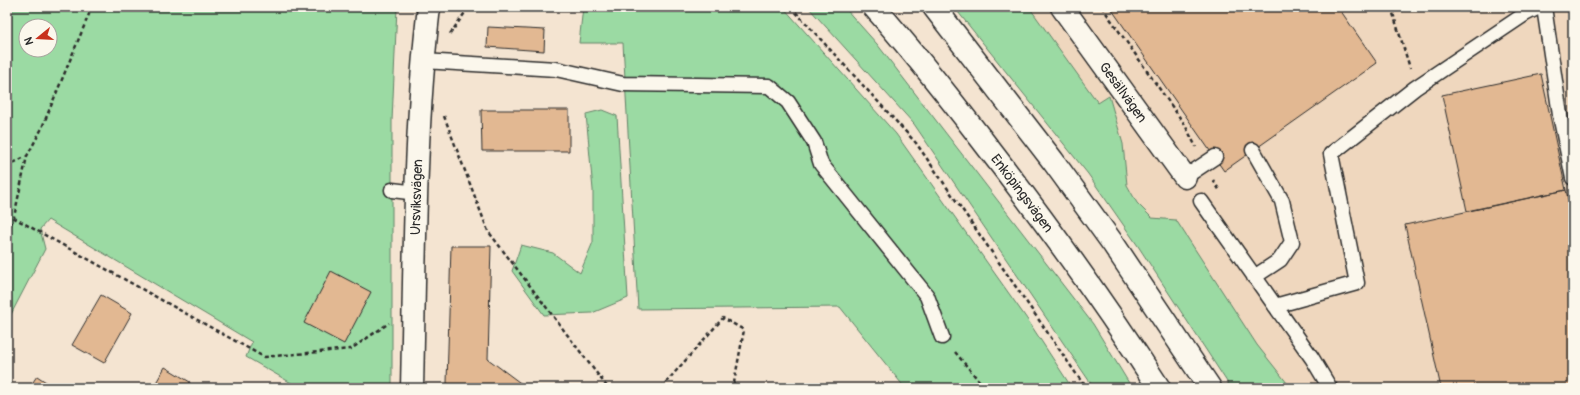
<svg xmlns="http://www.w3.org/2000/svg" width="1580" height="395" font-family="Pangolin,sans-serif">
	<style>
		.built { fill: #efd7be }
		.green { fill: #9bdaa3; stroke: #638267; fill-rule: evenodd }
		.building { fill: #e2b892; stroke: #2b2b2b }
		.lines { fill: none; stroke-linecap: round; stroke-linejoin: round }
		.service-casing { stroke: #2b2b2b; stroke-width: 17 }
		.minor-casing { stroke: #2b2b2b; stroke-width: 25 }
		.secondary-casing { stroke: #2b2b2b; stroke-width: 25 }
		.path { stroke: #2b2b2b; stroke-width: 2.5; stroke-dasharray: 4 3; stroke-linecap: butt }
		.service { stroke: #fbf7ec; stroke-width: 14 }
		.minor { stroke: #fbf7ec; stroke-width: 22 }
		.secondary { stroke: #fbf7ec; stroke-width: 22 }
		.labels { text-anchor: middle; stroke-width: 3; stroke-linejoin: round; paint-order: stroke }
		.street-label { font-size: 14px; fill: #2b2b2b; stroke: #fbf7ec }
	</style>
	<rect width="100%" height="100%" fill="#f4e4d1"/>
	<filter id="ink" filterUnits="userSpaceOnUse"><feTurbulence type="fractalNoise" baseFrequency=".025" numOctaves="2"/><feDisplacementMap in="SourceGraphic" scale="8" xChannelSelector="R" yChannelSelector="G"/><feConvolveMatrix kernelMatrix="1 2 1 2 8 2 1 2 1" color-interpolation-filters="sRGB"/></filter>
	<g filter="url(#ink)">
		<!-- built -->
		<path class="built" d="M1029,7H1572L1573,388H1291L1152,218L1137,203L1127,185L1123,144L1109,96L1098,104Z"/>
		<!-- green -->
		<path class="green" d="M7,7H397L392,121V388H300L246,357L252,342L48,220L40,229L45,249L7,322ZM26,26H50V50H26Z
			M583,7H783L896,134L1027,319L1072,388H905L840,307L638,309L623,43H579Z
			M808,7H844L877,44L1093,324L1132,388H1094L914,124Z
			M954,7H1029L1098,103L1109,96L1123,144L1127,185L1137,203L1152,218L1176,220L1257,345L1291,388H1231L1138,246L1088,174Z
			M602,110L617,116L628,298L592,313L544,315L512,271L521,245L553,253L580,273L593,242V190L586,114Z"/>
		<!-- building -->
		<path class="building" d="M1110,7H1338L1377,63L1224,171Z
			M488,27L545,30L544,51L487,47Z
			M1541,74L1566,190L1467,211L1442,95Z
			M481,110H569V151H482Z
			M1566,190L1573,220V388H1441L1405,225Z
			M451,246H491L488,359L527,388H453L447,383Z
			M331,271L371,292L344,344L304,323Z
			M101,295L132,313L104,363L72,345Z
			M165,367L190,382L187,388H153Z
			M37,376L55,388H29Z"/>
		<g class="lines">
			<!-- service casing -->
			<g class="service-casing">
				<path id="service" d="M1544,7L1560,115L1573,178
					M423,61L556,69L623,84L769,86L788,102L814,142L821,164L927,296L942,337
					M1253,150L1282,201L1292,242L1280,260L1254,277
					M1185,177L1215,157
					M392,190L417,193
					M1201,201L1312,358L1330,388
					M1275,306L1357,283L1331,154L1415,88L1525,14L1539,7"/>
			</g>
			<!-- minor casing -->
			<g class="minor-casing">
				<g id="minor">
					<path id="s1" d="M1062,7L1185,177"/>
					<path id="s2" d="M412,388C415,261 414,133 429,7"/>
				</g>
			</g>
			<!-- secondary casing -->
			<g class="secondary-casing">
				<g id="secondary">
					<path id="s3" d="M874,7C911,49 945,92 979,136C1042,217 1103,301 1159,388"/>
					<path d="M934,7L1053,161L1114,245L1210,388"/>
				</g>
			</g>
			<!-- path -->
			<path class="path" d="M791,7L916,143L1086,388
				M1102,7L1185,125L1196,147
				M1391,7L1410,68
				M450,34L469,7
				M444,116L488,231L608,388
				M7,166L27,156L41,130L92,7
				M1213,180L1220,191
				M7,214L264,357L351,349L389,323
				M7,232L14,217L27,156
				M955,352L985,388
				M661,388L723,318L744,330L733,388"/>
			<!-- service -->
			<use href="#service" class="service"/>
			<!-- minor -->
			<use href="#minor" class="minor"/>
			<!-- secondary -->
			<use href="#secondary" class="secondary"/>
		</g>
	</g>
	<g class="labels">
		<!-- street labels -->
		<g class="street-label">
			<text dy="5" stroke="none"><textPath href="#s1" startOffset="105">Gesällvägen</textPath></text>
			<text dy="5" stroke="none"><textPath href="#s3" startOffset="238">Enköpingsvägen</textPath></text>
			<text dy="5" stroke="none"><textPath href="#s2" startOffset="191">Ursviksvägen</textPath></text>
		</g>
	</g>
	<!-- margin -->
	<rect width="1580" height="395" fill="none" stroke="#fbf7ec" stroke-width="24"/>
	<rect x="12" y="12" width="1556" height="371" fill="none" stroke="#2b2b2b" stroke-width="1.5" filter="url(#ink)"/>
	<!-- north arrow -->
	<g transform="translate(38 38) rotate(252)"><circle r="19" fill="#fbf7ec" stroke="#a8a59f"/>
	<path d="M0-3L7 15L0 10L-7 15Z" fill="#c8321e"/>
	<text y="-6" font-size="11" font-weight="bold" text-anchor="middle" fill="#2b2b2b">N</text>
	</g>
</svg>
